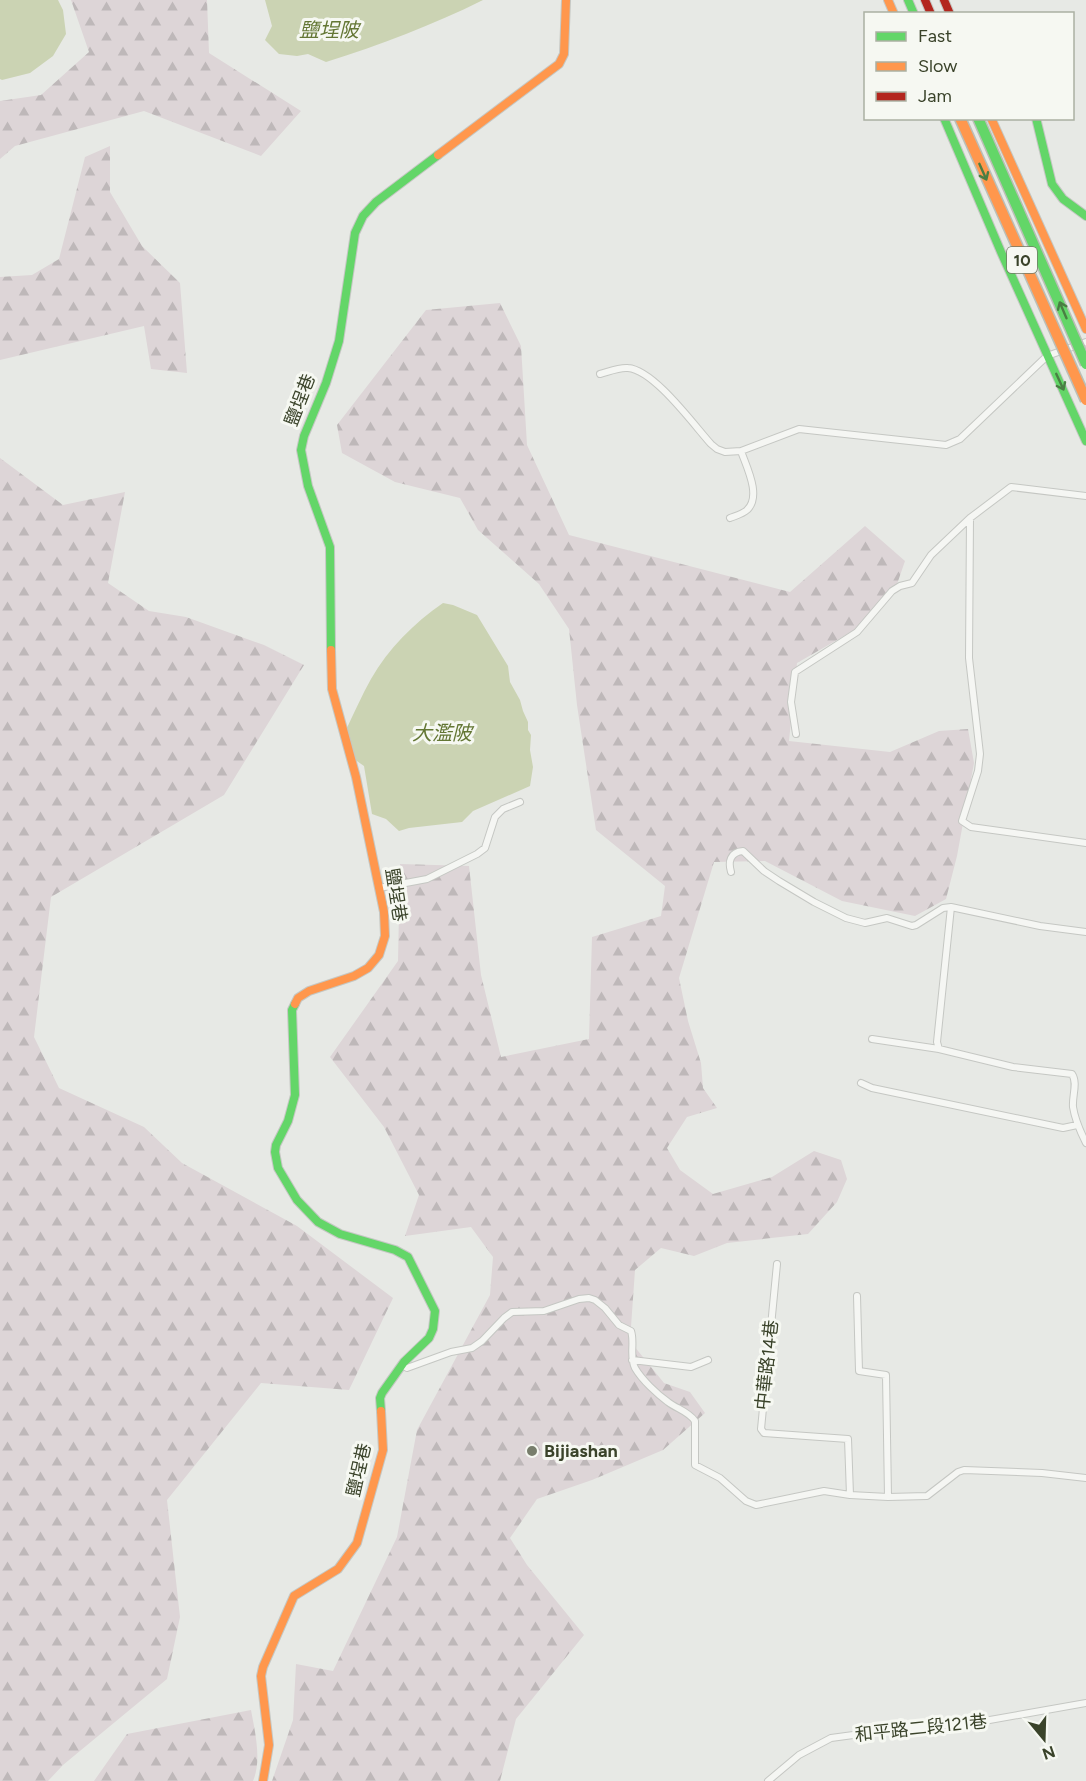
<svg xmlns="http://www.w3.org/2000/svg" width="1086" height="1781" font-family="Figtree,'Noto Sans TC',sans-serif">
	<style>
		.forest { fill: url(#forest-firs) }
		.water { fill: #cbd3b3 }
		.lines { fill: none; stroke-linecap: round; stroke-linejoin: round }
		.street-casing { stroke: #c5c7c3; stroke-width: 8 }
		.fast-casing { stroke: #c5c7c3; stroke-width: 10 }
		.slow-casing { stroke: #c5c7c3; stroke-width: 10 }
		.jam-casing { stroke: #c5c7c3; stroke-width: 10 }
		.street { stroke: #f5f6f3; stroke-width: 6 }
		.fast { stroke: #63d668; stroke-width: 8 }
		.slow { stroke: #ff974d; stroke-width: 8 }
		.jam { stroke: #b3261e; stroke-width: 8 }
		.fast-bridge-casing { stroke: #bbbeb7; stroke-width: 13; stroke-linecap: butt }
		.slow-bridge-casing { stroke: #bbbeb7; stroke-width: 13; stroke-linecap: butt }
		.fast-bridge { stroke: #63d668; stroke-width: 10 }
		.slow-bridge { stroke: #ff974d; stroke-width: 10 }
		.oneway { stroke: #4a7e43 }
		.poi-dot { fill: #777d6b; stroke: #f6f8f2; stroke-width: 2 }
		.labels { text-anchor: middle; stroke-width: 6; stroke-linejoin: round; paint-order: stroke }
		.shield { fill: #f6f8f2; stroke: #727966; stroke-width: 1.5 }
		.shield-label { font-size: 16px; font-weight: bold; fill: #3a432a }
		.street-label { font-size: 18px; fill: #3a432a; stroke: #f6f8f2 }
		.poi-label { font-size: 18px; font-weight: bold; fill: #3a432a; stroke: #f6f8f2; text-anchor: start }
		.water-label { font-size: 20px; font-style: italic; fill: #647735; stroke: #f6f8f2 }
	</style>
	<defs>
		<pattern id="forest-firs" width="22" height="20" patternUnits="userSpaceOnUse" patternTransform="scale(1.5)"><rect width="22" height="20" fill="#ddd5d7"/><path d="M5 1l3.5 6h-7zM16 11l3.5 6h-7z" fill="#beb8b9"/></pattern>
	</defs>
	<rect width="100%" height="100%" fill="#e7e9e5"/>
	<!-- forest -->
	<path class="forest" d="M71,0H207L209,53L301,111L261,156L144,111L15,146L0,159V101L41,95L89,52Z
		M110,146V192L142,246L180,283L187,373L151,369L144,326L0,360V277L32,275L59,259L85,157Z
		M500,303L521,346L527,445L569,535L790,592L865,526L905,561L895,590L872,620L797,663L789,741L890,752L939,731L968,729L974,763L957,856L946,899L915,916L842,901L765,861L714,862L679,978L688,1021L701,1063L703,1088L717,1108L687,1117L667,1148L680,1170L713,1194L772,1177L814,1151L841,1160L847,1179L837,1202L808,1234L727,1243L694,1256L661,1248L635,1270L630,1341L664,1383L690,1392L705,1413L663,1450L592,1480L537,1499L510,1538L527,1565L584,1635L516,1719L500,1781H272L293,1720L296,1664L333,1671L397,1537L417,1430L490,1295L493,1257L471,1227L405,1236L419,1195L384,1127L330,1057L398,961L400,864L469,866L481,975L501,1057L589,1039L592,937L661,916L665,886L596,830L577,705L569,629L539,584L478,530L460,498L395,482L342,453L337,425L426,310Z
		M0,458L63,505L125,492L108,583L149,611L186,617L264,645L304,665L224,795L51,897L34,1037L59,1088L144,1127L182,1163L297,1226L393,1298L349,1390L261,1383L167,1500L180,1617L167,1679L63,1765L48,1781H0Z
		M251,1710C255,1732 262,1760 253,1781H94L127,1734Z"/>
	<!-- water -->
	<path class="water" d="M0,0H58L63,10L66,34L53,56L30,73L2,80L0,79Z
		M265,0H483C433,25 380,45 326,62L308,54L297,56L279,54L265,40L272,26Z
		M443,603L453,605L477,615L508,666L510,682L520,700L523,711L528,722V730L531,735L530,750L533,767L530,786L473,811L462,822L409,828L399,831L386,819L372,814L364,766L354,759L346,730C354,713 362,695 371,679C388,649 414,623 443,603Z"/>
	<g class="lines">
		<!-- street casing -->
		<g class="street-casing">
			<path id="street" d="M600,374C608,372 619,367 628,368C654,370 693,424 711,444L717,449L725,452L741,451L799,429L946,445L960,439L1047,356L1086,342
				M730,518C735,516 743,514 747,510C762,496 746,466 741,451
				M970,518L969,658L980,754L978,771L962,821L971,827L1086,843
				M796,734L791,702L795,672L857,632L892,591L900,586L912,583L931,555L970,518L1011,487L1086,496
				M731,872C728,862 730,852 743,851L764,871L779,881L814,902L846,918L865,923L887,918L912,926L916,925L943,908L951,907L1040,926L1086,932
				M379,888L427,879L477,854L485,848L495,817L503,809L520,802
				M872,1039L939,1049L1013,1067L1072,1074C1078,1083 1072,1096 1073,1107C1075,1120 1080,1131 1086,1143
				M939,1049L937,1042L951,907
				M861,1083L872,1088L1063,1128L1077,1125
				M777,1264L761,1429L764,1433L848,1439L850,1495
				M857,1296L859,1371L886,1375L888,1497
				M632,1360L691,1367L708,1360
				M404,1362V1366L407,1368L451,1352L472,1348L482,1341L504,1318L512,1312L544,1311L579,1299L589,1298L595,1300L605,1308L619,1325L631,1331C635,1343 629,1356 635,1368C642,1380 657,1394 668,1402C677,1409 688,1411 695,1421V1465L720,1478L746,1501L756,1505L824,1491L850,1495L888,1497L927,1496L958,1472L964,1470L1042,1473L1086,1478
				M768,1781L799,1755L831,1738L905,1728L967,1724L1086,1703"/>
		</g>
		<!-- fast casing -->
		<g class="fast-casing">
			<path id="fast" d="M908,0L914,14
				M944,118L1001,252L1086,441
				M1036,118L1052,184L1063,199L1086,216
				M331,650L330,547L308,486L301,450L304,436L326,383L339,341L355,233L363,216L376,202L438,155
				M295,1004L292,1010L295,1095L288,1121L276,1145L275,1152L278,1168L297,1200L318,1222L340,1234L395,1250L408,1257L435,1311L433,1329L429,1338L404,1362L382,1393L380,1398L381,1411"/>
		</g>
		<!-- slow casing -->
		<g class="slow-casing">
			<path id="slow" d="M888,0L894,14
				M991,118L1086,329
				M438,155L559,64L564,54L566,0
				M295,1004L298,998L309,991L354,976L368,968L379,955L385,936L384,912L356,777L332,689L331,650
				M263,1781L269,1745L261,1676L263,1667L294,1596L338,1569L357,1543L383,1450L381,1411"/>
		</g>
		<!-- jam casing -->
		<g class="jam-casing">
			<path id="jam" d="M925,0L931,14
				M944,0L950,14"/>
		</g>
		<!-- street -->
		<use href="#street" class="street"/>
		<!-- fast -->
		<use href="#fast" class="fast"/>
		<!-- slow -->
		<use href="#slow" class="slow"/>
		<!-- jam -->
		<use href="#jam" class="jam"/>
		<!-- fast-bridge casing -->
		<g class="fast-bridge-casing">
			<path id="fast-bridge" d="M978,118L1086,364"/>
		</g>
		<!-- slow-bridge casing -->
		<g class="slow-bridge-casing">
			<path id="slow-bridge" d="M960,118L1086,400"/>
		</g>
		<!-- fast-bridge -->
		<use href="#fast-bridge" class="fast-bridge"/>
		<!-- slow-bridge -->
		<use href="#slow-bridge" class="slow-bridge"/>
	</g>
	<!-- one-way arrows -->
	<defs><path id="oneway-shaft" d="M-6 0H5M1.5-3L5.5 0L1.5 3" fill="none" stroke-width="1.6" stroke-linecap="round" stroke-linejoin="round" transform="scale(1.5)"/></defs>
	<g class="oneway">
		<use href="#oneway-shaft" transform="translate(983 172) rotate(66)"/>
		<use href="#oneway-shaft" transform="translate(1063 310) rotate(-113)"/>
		<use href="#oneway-shaft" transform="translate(1060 382) rotate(65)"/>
	</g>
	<!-- markers -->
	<circle class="poi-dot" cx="532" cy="1451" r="6"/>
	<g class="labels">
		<!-- shield labels -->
		<rect class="shield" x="1007" y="247" width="30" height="26" rx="4.5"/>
		<g class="shield-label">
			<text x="1022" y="266">10</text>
		</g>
		<!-- street labels -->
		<g class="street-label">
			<text transform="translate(300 400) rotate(-69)" y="6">鹽埕巷</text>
			<text transform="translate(396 895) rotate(81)" y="6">鹽埕巷</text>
			<text transform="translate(767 1365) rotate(-84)" y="6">中華路14巷</text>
			<text transform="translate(359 1470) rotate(-77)" y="6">鹽埕巷</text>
			<text transform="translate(921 1728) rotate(-6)" y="6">和平路二段121巷</text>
		</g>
		<!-- poi labels -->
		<g class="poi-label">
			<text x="544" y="1457">Bijiashan</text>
		</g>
		<!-- water labels -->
		<g class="water-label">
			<text x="329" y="37">鹽埕陂</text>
			<text x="442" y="740">大濫陂</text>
		</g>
	</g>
	<!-- legend -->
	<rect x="864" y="12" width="210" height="108" fill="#f6f8f2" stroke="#abb0a2" stroke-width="1.5"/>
	<rect x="876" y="32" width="30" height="9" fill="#63d668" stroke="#abb0a2" stroke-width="1.5"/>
	<text x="918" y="42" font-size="18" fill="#3a432a">Fast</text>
	<rect x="876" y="62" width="30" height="9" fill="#ff974d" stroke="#abb0a2" stroke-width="1.5"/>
	<text x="918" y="72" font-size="18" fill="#3a432a">Slow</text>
	<rect x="876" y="92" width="30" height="9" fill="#b3261e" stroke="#abb0a2" stroke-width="1.5"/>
	<text x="918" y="102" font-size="18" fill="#3a432a">Jam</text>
	<!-- north arrow -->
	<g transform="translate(1044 1739) rotate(161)" stroke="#f6f8f2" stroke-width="4.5" paint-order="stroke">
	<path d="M0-4.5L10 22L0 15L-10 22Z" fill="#3a432a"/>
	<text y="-9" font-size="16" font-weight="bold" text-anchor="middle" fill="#3a432a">N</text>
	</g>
</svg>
